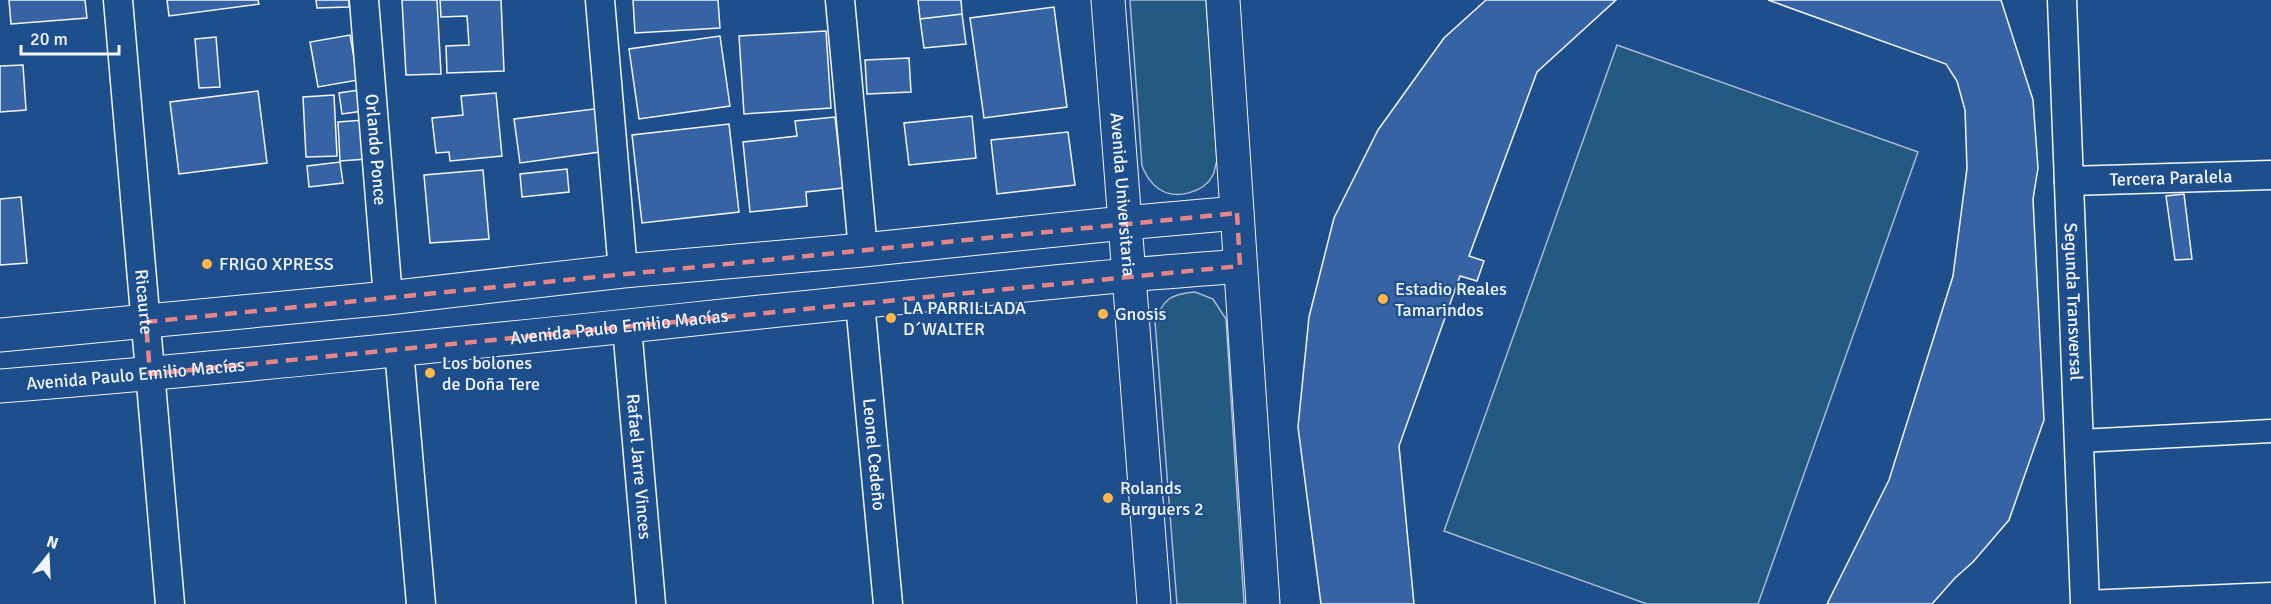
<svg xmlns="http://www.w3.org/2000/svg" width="2271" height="604" font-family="Signika,sans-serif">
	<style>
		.green { fill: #245a82; stroke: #a8bbd7; stroke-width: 1.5 }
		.building { fill: #3563a3; stroke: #f2f6ff; stroke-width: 1.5 }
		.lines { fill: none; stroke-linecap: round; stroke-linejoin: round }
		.pedestrian-casing { stroke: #f2f6ff; stroke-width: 25 }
		.minor-casing { stroke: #f2f6ff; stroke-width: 31 }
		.secondary-casing { stroke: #f2f6ff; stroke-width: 35 }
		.primary-casing { stroke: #f2f6ff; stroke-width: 35 }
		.pedestrian { stroke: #1f4e8c; stroke-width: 22 }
		.minor { stroke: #1f4e8c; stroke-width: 28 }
		.secondary { stroke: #1f4e8c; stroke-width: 33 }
		.primary { stroke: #1f4e8c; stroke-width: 33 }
		.marked { fill: none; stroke: #e38589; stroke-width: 4.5; stroke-dasharray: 12 8; stroke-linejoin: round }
		.poi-dot { fill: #ffb74d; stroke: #1f4e8c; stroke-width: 2 }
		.labels { text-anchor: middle; stroke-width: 4.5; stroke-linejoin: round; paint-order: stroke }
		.street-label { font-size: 18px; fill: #f2f6ff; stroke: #1f4e8c }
		.poi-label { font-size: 18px; fill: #f2f6ff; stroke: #1f4e8c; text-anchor: start }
	</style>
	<rect width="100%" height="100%" fill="#1f4e8c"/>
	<!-- green -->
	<path class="green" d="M1130,0H1206L1217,161C1215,165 1215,171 1213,175C1204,193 1175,200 1159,189C1150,183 1146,175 1142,166Z
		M1617,45L1918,152L1758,604H1647L1444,531Z
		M1195,292L1213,299L1226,319L1244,604H1177L1155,321C1164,299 1170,294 1195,292Z"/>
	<!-- building -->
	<path class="building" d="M9,0H85L87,18L11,24Z
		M167,0H258L259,4L169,16Z
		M316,0H349V7L317,8Z
		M402,0H437L441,74L406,75Z
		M440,0H501L504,71L447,73L446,46L469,45L467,16L441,17Z
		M633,0H718L720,28L635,33Z
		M918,0H961L962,14L920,19Z
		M1486,0H1616L1537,72L1469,256L1484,261L1477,281L1460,276L1399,446L1414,604H1321L1298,427L1309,317L1334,218L1378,130L1444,38Z
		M1768,0H2001L2033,100L2038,168L2033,199L2044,420L2009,520L1973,562L1955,578L1932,604H1827L1889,480L1953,276L1967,168L1965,110L1957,81L1946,64Z
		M1054,7L1067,107L984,118L970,18Z
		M962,14L966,44L924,48L920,19Z
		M826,31L831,108L744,114L739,36Z
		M350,35L358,80L318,87L310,42Z
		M720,36L730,106L639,119L629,49Z
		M216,37L220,87L199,88L195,39Z
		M909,58L911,92L867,94L865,60Z
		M23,65L26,110L0,112V66Z
		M359,90L363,111L342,114L339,93Z
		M258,91L267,163L179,174L170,102Z
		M496,93L502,156L450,161L449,152L436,153L432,118L463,115L461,96Z
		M334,95L337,156L306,157L303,97Z
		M602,108L607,151L520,163L514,119Z
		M972,116L976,158L909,165L904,123Z
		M835,117L843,188L806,192L807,206L750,212L743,142L797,136L795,121Z
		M364,120L367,159L340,161L338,122Z
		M729,124L739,212L642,223L632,135Z
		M1068,132L1075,185L997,194L991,140Z
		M340,162L343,183L309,187L307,166Z
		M567,169L569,192L522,197L520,174Z
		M483,170L489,239L430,243L424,175Z
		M2184,194L2192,259L2175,260L2166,196Z
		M21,197L27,263L0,265V199Z"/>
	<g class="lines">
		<!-- pedestrian casing -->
		<g class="pedestrian-casing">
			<path id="pedestrian" d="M2080,441L2271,431
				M2085,602L2271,594"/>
		</g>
		<!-- minor casing -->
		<g class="minor-casing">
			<g id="minor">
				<path id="s1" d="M118,0L170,604"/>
				<path id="s2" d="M364,0L388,298"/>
				<path d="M600,0L623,271"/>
				<path d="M840,0L863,250"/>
				<path id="s3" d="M2062,0L2085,604"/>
				<path id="s4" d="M2069,181L2271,175"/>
				<path id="s5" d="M860,303L888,604"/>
				<path id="s6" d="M627,327L651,604"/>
				<path d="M399,350L421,604"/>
			</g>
		</g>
		<!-- secondary casing -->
		<g class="secondary-casing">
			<g id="secondary">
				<path d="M0,335L388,298L623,271L863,250L1124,223L1237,213"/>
				<path id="s7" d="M0,386C366,357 731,313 1097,278C1145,273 1193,270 1240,266"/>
			</g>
		</g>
		<!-- primary casing -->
		<g class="primary-casing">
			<g id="primary">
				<path id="s8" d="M1108,0L1154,604"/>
				<path d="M1223,0L1263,604"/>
			</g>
		</g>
		<!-- pedestrian -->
		<use href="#pedestrian" class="pedestrian"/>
		<!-- minor -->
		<use href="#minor" class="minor"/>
		<!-- secondary -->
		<use href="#secondary" class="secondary"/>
		<!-- primary -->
		<use href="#primary" class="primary"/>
	</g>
	<!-- marked area -->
	<path class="marked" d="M1237,213L1240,266L150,374L146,322Z"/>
	<!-- markers -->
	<g class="poi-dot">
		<circle cx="207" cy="264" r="6"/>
		<circle cx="1383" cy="299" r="6"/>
		<circle cx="1103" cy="314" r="6"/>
		<circle cx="891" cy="318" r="6"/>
		<circle cx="430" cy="373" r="6"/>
		<circle cx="1108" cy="498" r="6"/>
	</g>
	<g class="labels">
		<!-- street labels -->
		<g class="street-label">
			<text dy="6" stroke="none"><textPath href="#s2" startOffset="150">Orlando Ponce</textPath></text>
			<text dy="6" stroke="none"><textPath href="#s4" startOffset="102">Tercera Paralela</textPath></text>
			<text dy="6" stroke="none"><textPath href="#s8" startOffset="195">Avenida Universitaria</textPath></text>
			<text dy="6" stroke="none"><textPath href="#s1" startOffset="303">Ricaurte</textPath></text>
			<text dy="6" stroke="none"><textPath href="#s3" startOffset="302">Segunda Transversal</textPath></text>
			<text dy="6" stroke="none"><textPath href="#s7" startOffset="622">Avenida Paulo Emilio Macías</textPath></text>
			<text dy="6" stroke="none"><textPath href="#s7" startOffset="136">Avenida Paulo Emilio Macías</textPath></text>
			<text dy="6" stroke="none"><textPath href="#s5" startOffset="152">Leonel Cedeño</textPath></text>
			<text dy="6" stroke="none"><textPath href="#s6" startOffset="140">Rafael Jarre Vinces</textPath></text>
		</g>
		<!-- poi labels -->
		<g class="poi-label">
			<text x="219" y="270">FRIGO XPRESS</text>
			<text x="1395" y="295">Estadio Reales<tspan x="1395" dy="21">Tamarindos</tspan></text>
			<text x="903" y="314">LA PARRILLADA<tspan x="903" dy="21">D´WALTER</tspan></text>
			<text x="1115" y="320">Gnosis</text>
			<text x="442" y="369">Los bolones<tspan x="442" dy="21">de Doña Tere</tspan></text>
			<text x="1120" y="494">Rolands<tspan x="1120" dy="21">Burguers 2</tspan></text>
		</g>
	</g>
	<!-- north arrow -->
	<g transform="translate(48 556) rotate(18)" stroke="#1f4e8c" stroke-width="4.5" paint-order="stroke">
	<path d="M0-4.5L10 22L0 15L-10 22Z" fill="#f2f6ff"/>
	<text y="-9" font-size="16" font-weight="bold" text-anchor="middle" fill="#f2f6ff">N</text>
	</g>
	<!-- scale -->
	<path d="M21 45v9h98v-9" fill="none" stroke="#f2f6ff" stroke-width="3"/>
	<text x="30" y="45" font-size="18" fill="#f2f6ff" stroke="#1f4e8c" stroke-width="4.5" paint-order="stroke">20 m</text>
</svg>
